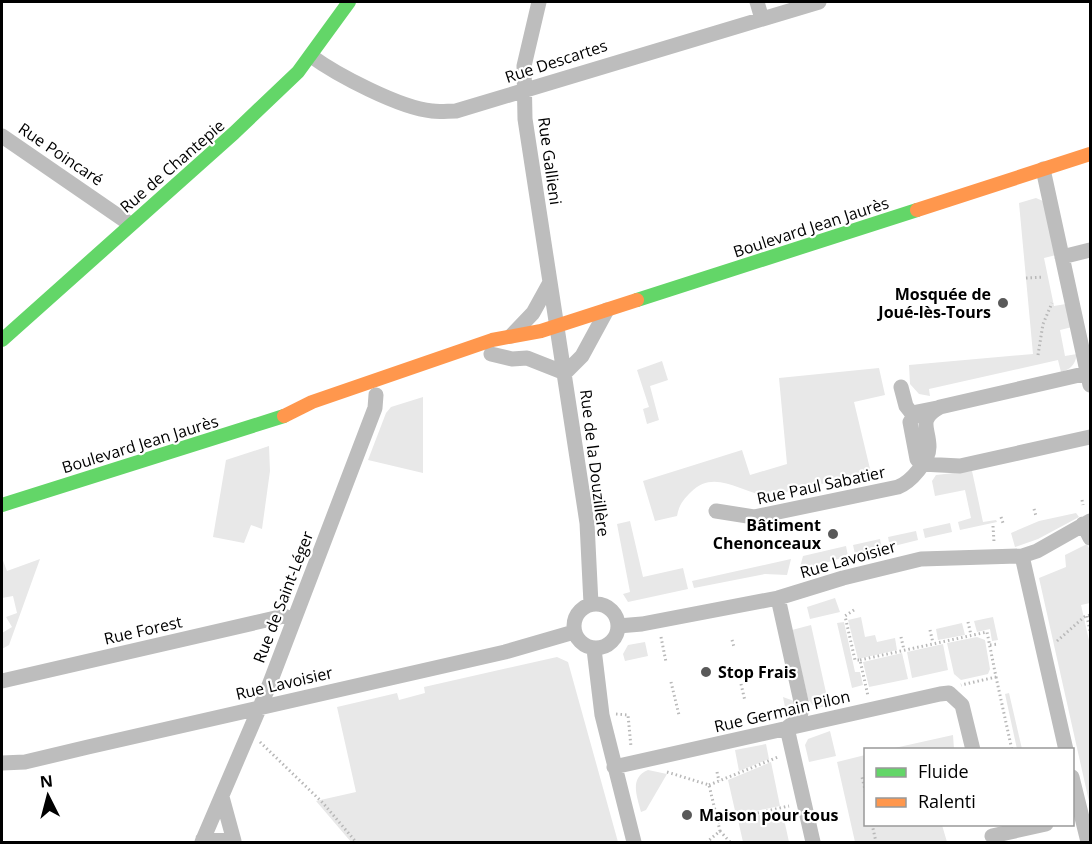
<svg xmlns="http://www.w3.org/2000/svg" width="1092" height="844" font-family="'Open Sans',sans-serif">
	<style>
		.green { fill: #e8e8e8 }
		.lines { fill: none; stroke-linecap: round; stroke-linejoin: round }
		.path { stroke: #b8b8b8; stroke-width: 3; stroke-dasharray: 1.5 3; stroke-linecap: butt }
		.street { stroke: #bdbdbd; stroke-width: 15 }
		.fast { stroke: #63d668; stroke-width: 14 }
		.slow { stroke: #ff974d; stroke-width: 14 }
		.poi-dot { fill: #595959; stroke: #fff; stroke-width: 2 }
		.labels { text-anchor: middle; stroke-width: 4.5; stroke-linejoin: round; paint-order: stroke }
		.street-label { font-size: 16px; fill: #000; stroke: #fff }
		.poi-label { font-size: 16px; font-weight: bold; fill: #000; stroke: #fff; text-anchor: end }
	</style>
	<rect width="100%" height="100%" fill="#fff"/>
	<!-- green -->
	<path class="green" d="M1036,198L1043,201L1056,255L1044,258L1054,306L1066,304L1072,327L1060,330L1065,356L1077,354C1075,365 1071,369 1061,372L1058,360L929,389L930,396L919,394L910,384L909,365L1033,354L1019,203Z
		M662,361L668,380L650,386L659,420L647,424L643,409L649,407L637,370Z
		M879,368L885,395L854,402L871,473L768,496C742,493 714,468 691,492C683,500 679,505 677,516L655,521L643,481L742,450L750,475L787,464L779,378Z
		M423,397V473L368,460L386,413L391,407Z
		M269,446L270,471L262,529L251,525L244,543L213,537L226,460Z
		M972,471L983,522L996,520L997,522L960,530L958,522L971,518L965,490L935,496L932,481L936,475Z
		M1076,513L1079,517L1038,539L1015,547L1011,533L1039,521Z
		M630,521L643,577L683,568L688,589L628,602L623,594L630,592L617,524Z
		M950,523L952,532L925,538L923,529Z
		M916,531L918,540L890,547L888,537Z
		M880,539L882,548L855,554L853,545Z
		M1087,544L1090,550V603L1081,605L1090,645V806L1039,578L1066,567L1065,555Z
		M846,546L848,556L799,571L803,556Z
		M2,558L7,571L40,559L9,645L2,649V633L12,627L6,617L17,613L13,596L2,598Z
		M791,559L787,575L765,574L694,588L692,581Z
		M835,598L840,612L810,619L807,607Z
		M861,617L865,637L875,635L877,642L895,638L897,650L858,659L848,620Z
		M993,617L998,640L992,641L990,629L977,632L974,621Z
		M844,622L855,672H860L863,685L852,688L837,623Z
		M962,623L965,635L938,640L936,629Z
		M811,625L829,706L815,708L808,699L792,630Z
		M977,637L985,640L990,669L988,674L961,680L954,674L947,643Z
		M645,642L648,656L625,661L623,654L628,645Z
		M943,644L948,670L912,678L907,652Z
		M902,653L908,679L869,687L863,662Z
		M557,657L568,662L618,842H351L316,801L356,792L337,707L397,693L399,700L425,693L424,687Z
		M1009,693L1022,749H1017L1005,694Z
		M783,697L794,701L798,711L788,722Z
		M830,731L836,756L809,762L805,745L808,739Z
		M953,735L954,749H890Z
		M766,744L769,759L739,771L735,750Z
		M865,755L866,824L942,825L947,842H855L837,762Z
		M771,762L780,806L736,815L728,780Z
		M648,770L667,774L646,810L641,812C637,796 629,778 648,770Z
		M782,810L789,842H743L738,820Z"/>
	<g class="lines">
		<!-- path -->
		<path class="path" d="M1026,278L1044,277
			M1038,355L1043,324L1052,303
			M1082,500L1083,505
			M1034,509L1036,516
			M1001,517L1003,523
			M993,526L994,542
			M854,610L845,616L855,660H860L868,696
			M1087,616L1090,631
			M968,622L971,635
			M930,630L933,643
			M661,637L666,662
			M901,637L904,650
			M732,640L734,647
			M1057,641L1084,617L1090,615
			M990,645L999,644
			M860,660L987,632L996,677L961,685
			M996,677L1012,750
			M671,682L679,715
			M741,684L745,701
			M616,714L628,715L631,747
			M260,742L323,803L356,842
			M667,772L709,785L720,831L707,842
			M717,772L719,781
			M866,776L862,777L866,794
			M709,785L778,757
			M718,822L789,806
			M872,824L876,842
			M720,831L730,842"/>
		<!-- street -->
		<path class="street" d="M539,2L524,66L525,119L587,523L591,604
			M757,2L762,19
			M311,56C337,75 400,108 432,111C439,112 448,111 456,111L819,2
			M2,136L130,224
			M1043,169L1090,385
			M1062,257L1090,250
			M511,336L533,313L549,284
			M491,354L512,359L527,358L565,373
			M565,373L582,356L607,310
			M901,387L906,406L913,415
			M921,464L960,466L1090,437
			M921,464L917,459L910,422L917,412L937,408
			M716,511L754,517L898,487C911,482 929,461 929,447C929,428 917,420 940,407L1088,373
			M1083,524L1090,538
			M1022,556L1066,750
			M778,598L802,706L800,718L788,727
			M574 626a22 22 0 1 1 44 0a22 22 0 1 1-44 0Z
			M618,626L642,624L778,598L843,578L921,559L1022,556L1037,551L1090,521
			M594,649L602,715L634,842
			M2,681L284,616L293,619
			M787,728L813,842
			M2,763L25,762L88,747L505,652L574,632
			M614,767L940,694L949,693L962,705L973,750
			M1072,777L1088,842
			M992,836L1046,824
			M203,839L234,841L222,797
			M202,842L268,688L375,408L376,395"/>
		<!-- fast -->
		<path class="fast" d="M637,300L917,210
			M2,340L234,133L298,72L349,2
			M2,505L284,416"/>
		<!-- slow -->
		<path class="slow" d="M917,210L1090,154
			M284,416L312,402L492,340L541,331L637,300"/>
	</g>
	<!-- markers -->
	<g class="poi-dot">
		<circle cx="1003" cy="303" r="6"/>
		<circle cx="833" cy="534" r="6"/>
		<circle cx="706" cy="672" r="6"/>
		<circle cx="687" cy="815" r="6"/>
	</g>
	<g class="labels">
		<!-- street labels -->
		<g class="street-label">
			<text transform="translate(556 61) rotate(-18)" y="6">Rue Descartes</text>
			<text transform="translate(61 154) rotate(34)" y="6">Rue Poincaré</text>
			<text transform="translate(550 161) rotate(82)" y="6">Rue Gallieni</text>
			<text transform="translate(172 166) rotate(-41)" y="6">Rue de Chantepie</text>
			<text transform="translate(811 227) rotate(-18)" y="6">Boulevard Jean Jaurès</text>
			<text transform="translate(140 444) rotate(-17)" y="6">Boulevard Jean Jaurès</text>
			<text transform="translate(595 463) rotate(83)" y="6">Rue de la Douzillère</text>
			<text transform="translate(821 485) rotate(-12)" y="6">Rue Paul Sabatier</text>
			<text transform="translate(848 559) rotate(-16)" y="6">Rue Lavoisier</text>
			<text transform="translate(283 597) rotate(-69)" y="6">Rue de Saint-Léger</text>
			<text transform="translate(143 630) rotate(-13)" y="6">Rue Forest</text>
			<text transform="translate(284 683) rotate(-13)" y="6">Rue Lavoisier</text>
			<text transform="translate(782 711) rotate(-13)" y="6">Rue Germain Pilon</text>
		</g>
		<!-- poi labels -->
		<g class="poi-label">
			<text x="991" y="300">Mosquée de<tspan x="991" dy="18">Joué-lès-Tours</tspan></text>
			<text x="821" y="531">Bâtiment<tspan x="821" dy="18">Chenonceaux</tspan></text>
			<text x="718" y="678" text-anchor="start">Stop Frais</text>
			<text x="699" y="821" text-anchor="start">Maison pour tous</text>
		</g>
	</g>
	<!-- border -->
	<rect width="1092" height="844" fill="none" stroke="#000000" stroke-width="6"/>
	<!-- legend -->
	<rect x="864" y="748" width="210" height="78" fill="#ffffff" stroke="#999999" stroke-width="1.5"/>
	<rect x="876" y="768" width="30" height="9" fill="#63d668" stroke="#999999" stroke-width="1.5"/>
	<text x="918" y="778" font-size="18" fill="#000000">Fluide</text>
	<rect x="876" y="798" width="30" height="9" fill="#ff974d" stroke="#999999" stroke-width="1.5"/>
	<text x="918" y="808" font-size="18" fill="#000000">Ralenti</text>
	<!-- north arrow -->
	<g transform="translate(48 796) rotate(354)" stroke="#ffffff" stroke-width="4.5" paint-order="stroke">
	<path d="M0-4.5L10 22L0 15L-10 22Z" fill="#000000"/>
	<text y="-9" font-size="16" font-weight="bold" text-anchor="middle" fill="#000000">N</text>
	</g>
</svg>
